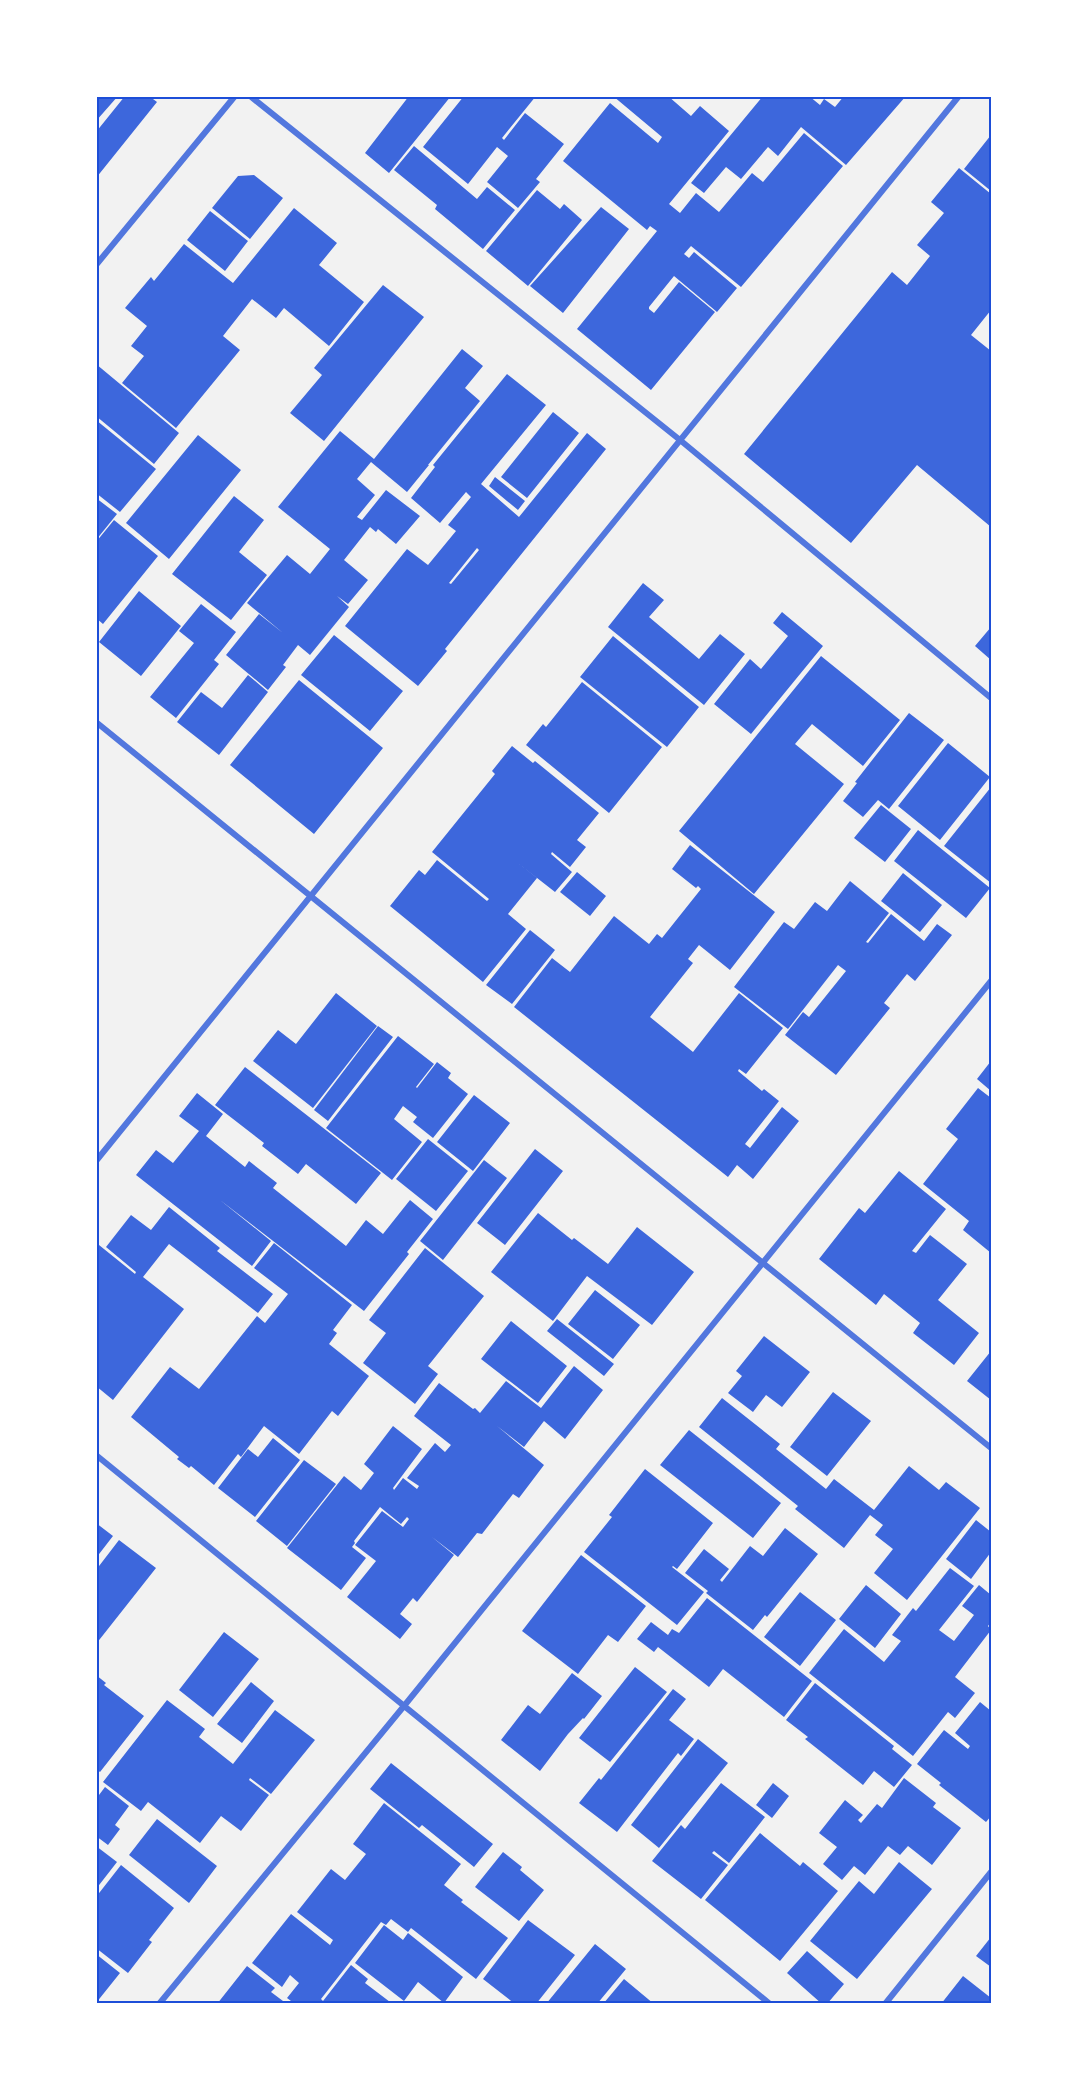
<svg xmlns="http://www.w3.org/2000/svg" width="1087" height="2100" font-family="'Work Sans',sans-serif">
	<style>
		.building { fill: #3d67dc; fill-rule: evenodd }
		.lines { fill: none; stroke-linecap: round; stroke-linejoin: round }
		.minor { stroke: #5277de; stroke-width: 6 }
		.neatline { fill: none; stroke: #1d4ed8; stroke-width: 2 }
	</style>
	<rect width="100%" height="100%" fill="#f2f2f2"/>
	<!-- building -->
	<path class="building" d="M96,96H118L96,121Z
		M125,96H149L157,102L96,178V132Z
		M409,96H451L389,173L365,153Z
		M464,96H536L502,138L504,140L525,113L564,144L536,179L540,182L518,208L487,182L508,156L497,147L468,184L423,147Z
		M613,96H668L691,116L700,106L729,131L669,204L680,213L696,193L719,212L752,173L763,182L804,133L843,166L741,287L691,246L684,254L689,258L694,252L737,288L717,312L674,276L649,307V309L654,313L679,282L715,312L651,390L577,329L657,231L650,226L647,230L563,161L610,103L658,143L662,137Z
		M763,96H809L820,105L824,99L835,107L844,96H877L880,99L883,96H906L846,165L801,127L778,156L768,147L741,179L726,167L704,193L691,183Z
		M991,135V191L964,169Z
		M414,146L477,199L487,187L515,210L483,249L435,209L437,205L394,170Z
		M959,168L991,194V310L971,335L991,351V527L917,465L851,543L744,454L892,272L907,285L930,256L917,245L944,213L931,202Z
		M254,175L283,198L250,239L212,208L238,176Z
		M537,190L560,209L564,204L582,220L528,286L486,251Z
		M601,207L629,229L563,313L530,286Z
		M294,208L337,243L319,265L364,302L329,346L284,308L276,318L252,299L223,336L240,350L176,428L122,383L144,356L131,346L147,326L125,308L151,277L154,281L184,244L233,283Z
		M210,211L248,241L225,271L187,240Z
		M383,285L424,317L324,441L290,413L322,375L314,368Z
		M462,349L483,366L465,388L480,401L428,465H429L407,492L371,462L357,479L375,495L357,517L362,520L386,490L420,516L396,544L378,529L376,532L370,527L344,560L368,580L348,604L337,596L349,607L310,655L298,645L283,665L286,667L268,690L226,655L259,614L283,633L247,603L287,555L310,574L330,549L278,507L340,431L374,459Z
		M96,364L179,433L154,464L96,416Z
		M507,374L546,405L481,484L519,517L587,433L606,449L445,649L447,651L418,686L345,626L407,549L428,565L456,531L448,525L471,497L466,492L440,523L411,498L435,467L433,465ZM477,548L479,550L451,584L449,583Z
		M553,412L579,433L527,498L501,477Z
		M96,420L156,469L120,512L96,493Z
		M198,435L241,470L169,559L126,523Z
		M495,477L525,501L518,510L489,486Z
		M234,496L264,520L239,552L267,575L231,620L172,574Z
		M96,498L117,514L96,540Z
		M114,520L158,556L103,624L96,618V542Z
		M643,583L664,600L649,617L699,659L720,634L745,654L704,705L608,627Z
		M139,591L181,626L141,676L99,642Z
		M201,604L236,632L214,660L219,664L176,718L150,697L194,643L179,631Z
		M782,612L823,646L751,734L714,704L750,659L761,669L788,636L773,623Z
		M991,627V660L975,646Z
		M334,635L403,691L370,731L301,675Z
		M613,636L699,707L667,747L580,677Z
		M821,656L900,720L863,766L812,724L795,744L844,784L754,894L679,831Z
		M248,675L268,692L219,755L177,722L201,692L222,708Z
		M299,680L383,748L314,834L230,765Z
		M582,682L662,747L609,813L526,745L543,724L546,727Z
		M909,713L944,740L889,809L878,800L863,817L843,801L857,783L855,782Z
		M948,743L990,777L940,840L898,806Z
		M512,746L533,763L535,761L599,813L577,840L586,847L570,867L552,852L551,854L572,872L555,892L504,852L537,878L508,914L526,929L483,982L390,906L419,870L425,875L437,860L487,901L489,899L432,852L495,774L492,771Z
		M991,787V883L944,846Z
		M881,805L911,829L885,862L854,838Z
		M918,830L990,888L966,918L894,861Z
		M690,845L775,912L730,970L699,945L688,959L693,963L650,1017L693,1052L739,993L783,1028L746,1074L739,1069L738,1071L762,1091L764,1089L779,1101L745,1144L750,1148L782,1107L799,1121L753,1179L737,1165L728,1177L514,1007L552,958L570,972L614,916L649,944L657,934L662,938L701,889L698,886L696,888L672,869Z
		M577,872L606,896L590,916L560,892Z
		M903,873L942,905L920,932L881,901Z
		M850,881L889,913L866,942L868,943L891,914L924,941L937,924L952,935L915,981L907,974L884,1003L890,1008L836,1075L785,1035L803,1012L809,1017L846,971L838,965L788,1029L734,987L784,922L794,929L815,902L827,911Z
		M530,930L555,950L512,1004L486,985Z
		M336,993L377,1026L313,1108L253,1061L278,1030L296,1044Z
		M378,1026L393,1037L328,1121L314,1110Z
		M398,1036L434,1064L416,1087L417,1088L437,1062L451,1073L448,1078L468,1094L433,1138L413,1122L417,1117L403,1106L394,1119L422,1142L392,1180L326,1128Z
		M991,1061V1091L977,1079Z
		M245,1067L381,1173L356,1204L306,1164L298,1174L262,1146L264,1143L215,1105Z
		M978,1088L991,1098V1253L963,1230L969,1221L923,1184L958,1139L946,1129Z
		M197,1093L223,1114L206,1136L245,1167L249,1161L277,1183L273,1188L346,1246L366,1220L383,1234L410,1200L433,1219L407,1252L409,1254L364,1311L220,1200L271,1241L252,1266L136,1175L156,1150L173,1163L199,1131L179,1116Z
		M474,1095L510,1123L473,1171L437,1142Z
		M428,1139L468,1171L436,1211L396,1179Z
		M535,1149L563,1171L505,1245L477,1223Z
		M484,1160L507,1178L443,1260L420,1241Z
		M899,1171L946,1209L912,1251L916,1253L930,1235L967,1264L938,1300L979,1333L954,1365L913,1333L920,1323L884,1294L876,1305L819,1259L859,1208L865,1213Z
		M169,1207L220,1248L217,1251L273,1294L258,1313L169,1244L143,1277L184,1309L113,1400L96,1386V1249L99,1245L135,1274L136,1272L106,1247L131,1215L151,1230Z
		M538,1213L572,1240L574,1238L608,1264L637,1227L694,1272L652,1325L587,1276L553,1321L491,1272Z
		M274,1243L352,1305L333,1330L337,1333L329,1344L369,1376L338,1416L332,1411L299,1454L264,1426L241,1457L238,1454L214,1485L191,1466L189,1468L177,1459L179,1457L131,1417L170,1367L199,1389L257,1316L265,1323L288,1294L254,1268Z
		M425,1248L484,1296L428,1366L438,1374L415,1404L363,1363L386,1333L369,1320Z
		M595,1290L640,1325L613,1359L568,1324Z
		M557,1319L614,1364L604,1376L547,1331Z
		M511,1321L567,1366L538,1403L481,1359Z
		M764,1336L810,1372L782,1407L766,1395L753,1412L728,1393L742,1376L736,1371Z
		M991,1351V1400L967,1381Z
		M574,1366L603,1390L565,1439L544,1421L524,1447L497,1426L544,1465L519,1498L513,1494L482,1534L477,1533L458,1557L432,1537L454,1555L417,1602L413,1598L400,1614L412,1624L400,1639L347,1597L376,1561L355,1545L382,1511L403,1527L409,1519L407,1517L401,1524L380,1507L354,1541L355,1543L352,1547L366,1558L341,1590L287,1548L344,1476L361,1490L374,1473L364,1464L393,1426L422,1449L393,1488L394,1490L403,1478L417,1489L419,1486L407,1478L435,1443L445,1452L451,1445L414,1416L439,1383L473,1409L475,1408L480,1413L506,1381L541,1408Z
		M833,1392L871,1421L827,1476L790,1447Z
		M722,1398L780,1444L776,1449L826,1489L834,1479L874,1510L909,1466L939,1490L946,1482L980,1508L907,1600L874,1573L893,1549L875,1535L883,1525L870,1515L844,1548L795,1509L798,1506L699,1427Z
		M689,1430L781,1503L753,1538L660,1465Z
		M273,1438L300,1460L255,1517L218,1488L248,1449L258,1457Z
		M304,1460L336,1484L287,1546L256,1521Z
		M645,1469L713,1523L677,1569L673,1566L672,1567L704,1592L677,1625L584,1552L612,1517L609,1515Z
		M976,1520L991,1532V1552L971,1579L946,1559Z
		M96,1523L113,1536L96,1558Z
		M785,1528L818,1554L767,1617L765,1615L753,1630L706,1593L708,1591L685,1573L704,1549L729,1569L720,1580L722,1582L750,1546L763,1556Z
		M119,1540L156,1568L96,1644V1570Z
		M581,1555L646,1606L618,1642L608,1635L578,1674L522,1631Z
		M950,1568L974,1586L939,1630L954,1641L974,1615L962,1606L979,1585L991,1595V1622L988,1626L991,1630L955,1677L975,1693L955,1718L948,1712L913,1756L809,1673L844,1629L884,1662L901,1641L892,1635L913,1608L916,1611Z
		M866,1585L901,1614L875,1648L839,1619Z
		M800,1592L836,1620L800,1666L764,1637Z
		M707,1598L812,1681L784,1717L723,1669L709,1687L658,1647L654,1652L637,1639L651,1622L668,1635L672,1629L679,1633Z
		M224,1632L259,1659L213,1717L179,1690Z
		M635,1667L667,1692L610,1762L579,1738Z
		M572,1673L602,1696L584,1719L583,1718L568,1734L540,1771L501,1740L528,1705L540,1714Z
		M96,1675L106,1683L104,1685L144,1716L100,1772L96,1769Z
		M251,1682L274,1701L242,1743L217,1724Z
		M815,1683L894,1746L892,1749L912,1765L894,1787L874,1771L863,1785L805,1739L808,1737L786,1720Z
		M673,1689L686,1699L669,1720L694,1739L681,1756L678,1753L617,1832L579,1803L599,1778L601,1780Z
		M167,1700L205,1729L199,1737L233,1764L275,1710L315,1740L271,1794L250,1778L249,1780L269,1795L241,1831L221,1816L200,1843L148,1802L141,1811L103,1782Z
		M980,1702L991,1711V1816L986,1822L939,1785L941,1783L917,1764L944,1730L968,1749L970,1746L955,1733Z
		M698,1739L728,1763L659,1848L631,1825Z
		M391,1763L493,1844L474,1867L422,1825L419,1828L370,1789Z
		M904,1778L936,1803L933,1807L961,1828L932,1865L908,1846L900,1855L888,1846L865,1875L854,1866L842,1880L823,1864L837,1847L819,1833L845,1800L863,1815L858,1820L861,1823L877,1804L882,1808Z
		M721,1783L765,1817L729,1863L714,1851L712,1853L728,1865L701,1899L652,1861L681,1825L685,1829Z
		M773,1783L789,1796L772,1818L756,1805Z
		M105,1787L129,1806L115,1825L120,1829L108,1845L96,1836V1799Z
		M384,1803L461,1864L444,1885L463,1900L461,1902L508,1938L476,1979L411,1928L408,1932L391,1919L386,1925L381,1922L321,1999L323,2001L351,1965L368,1979L365,1983L390,2002L388,2004H295L287,1998L299,1983L290,1975L282,1987L252,1963L291,1914L330,1945L333,1940L297,1912L331,1869L345,1880L366,1854L353,1844Z
		M157,1819L217,1866L189,1903L129,1855Z
		M760,1833L800,1866L803,1862L838,1891L780,1961L705,1900Z
		M96,1846L117,1862L96,1889Z
		M503,1852L522,1867L520,1870L544,1890L519,1921L475,1887Z
		M899,1862L932,1889L857,1979L810,1941L859,1881L874,1894Z
		M121,1865L174,1908L149,1940L152,1942L128,1973L96,1948V1897Z
		M528,1920L575,1955L536,2004H515L483,1979Z
		M384,1925L403,1940L408,1933L463,1977L444,2003L418,1982L404,2001L355,1963Z
		M991,1937V1967L976,1956Z
		M595,1944L626,1969L597,2004H546Z
		M807,1951L844,1984L827,2004H822L787,1973Z
		M96,1954L120,1973L96,2003Z
		M247,1966L275,1988L271,1992L287,2004H217Z
		M963,1976L991,1998V2004H941Z
		M624,1979L654,2004H603Z"/>
	<g class="lines">
		<!-- minor -->
		<path class="minor" d="M250,96L680,440L991,698
			M96,265L235,96
			M96,722L991,1448
			M96,1161L959,96
			M96,1455L770,2004
			M159,2004L404,1706L991,981
			M885,2004L991,1872"/>
	</g>
	<!-- border -->
	<rect width="1087" height="2100" fill="none" stroke="#ffffff" stroke-width="195"/>
	<rect x="98" y="98" width="892" height="1904" class="neatline"/>
</svg>
